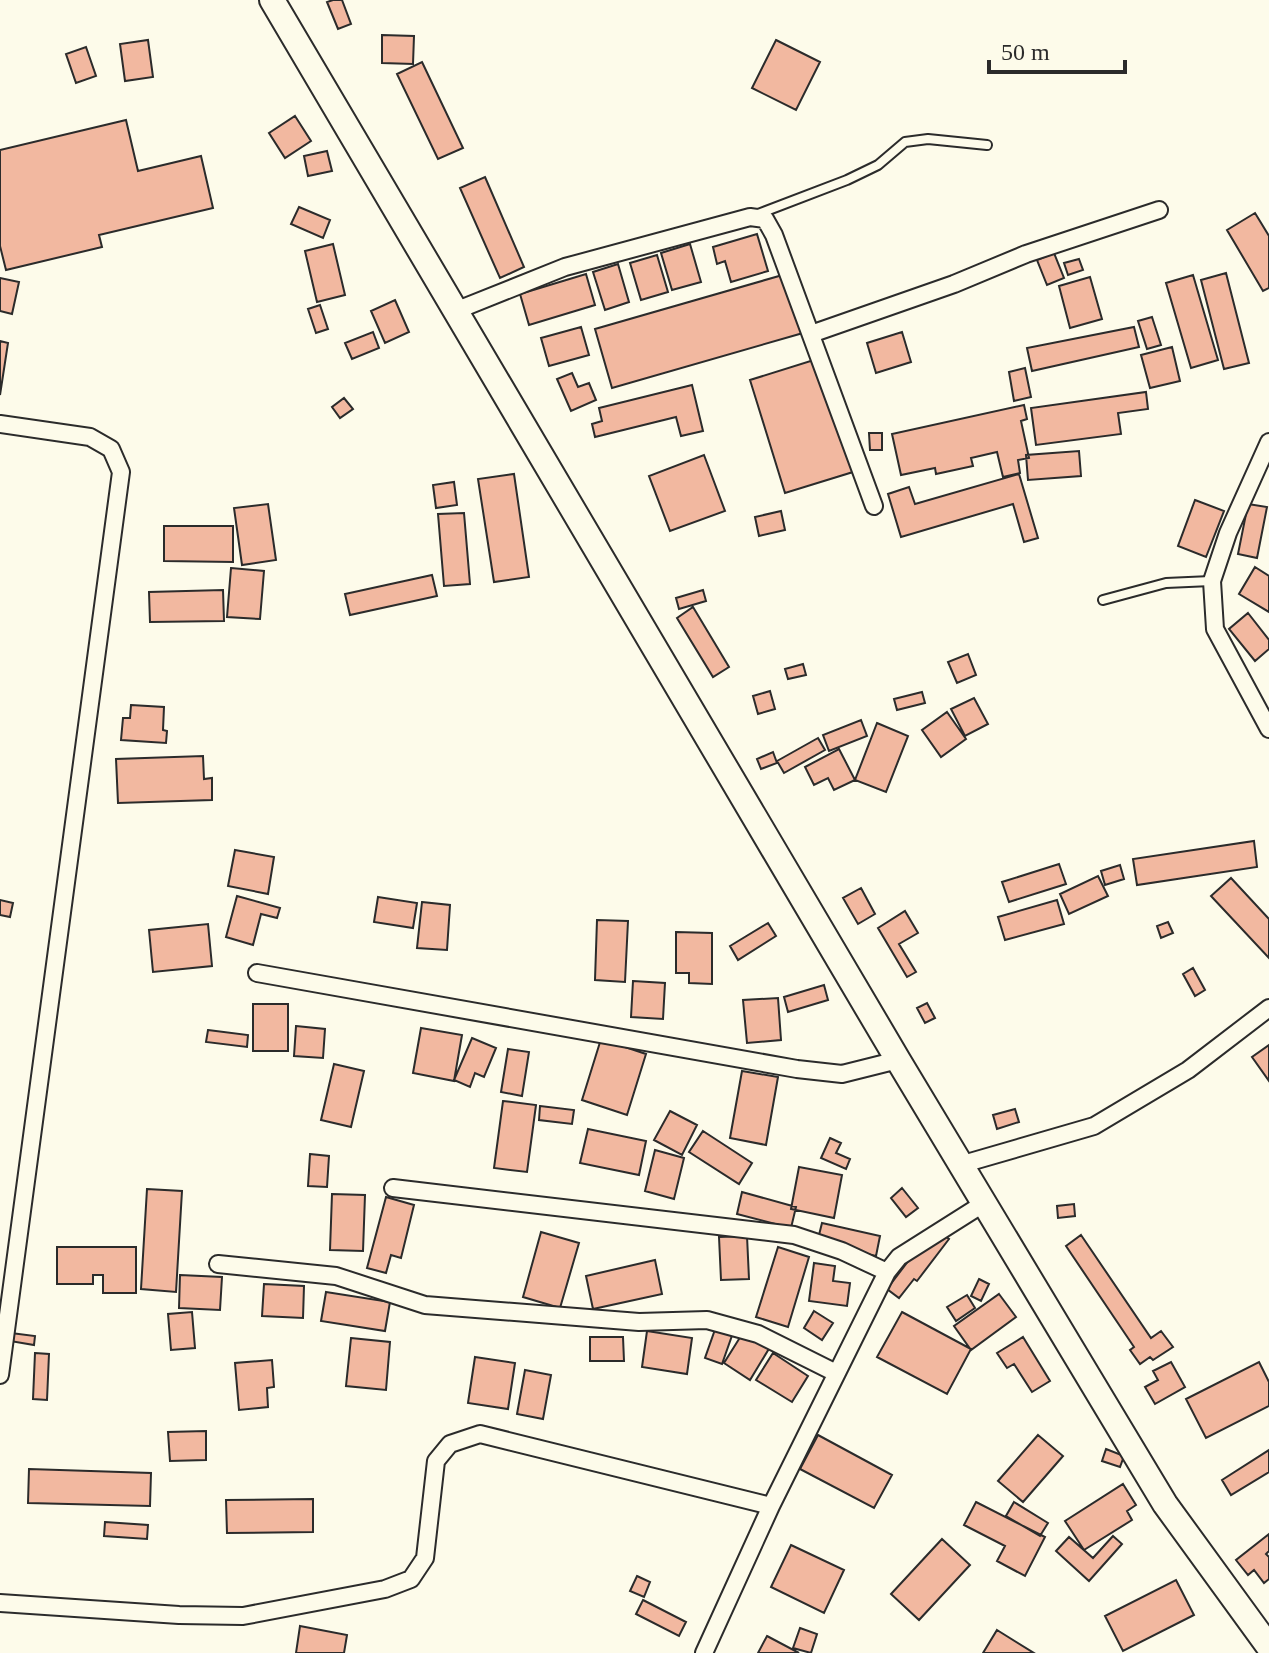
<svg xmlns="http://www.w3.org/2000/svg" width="1269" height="1653" font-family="Georgia,serif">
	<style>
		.building { fill: #f2b8a0; stroke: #2b2b2b; stroke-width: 2 }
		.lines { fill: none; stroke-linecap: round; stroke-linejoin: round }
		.lane-casing { stroke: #2b2b2b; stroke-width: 12 }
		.street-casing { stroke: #2b2b2b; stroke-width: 20 }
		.secondary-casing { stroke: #2b2b2b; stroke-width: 28 }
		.lane { stroke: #fdfbea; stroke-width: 8 }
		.street { stroke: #fdfbea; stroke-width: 16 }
		.secondary { stroke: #fdfbea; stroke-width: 24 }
	</style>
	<rect width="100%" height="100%" fill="#fdfbea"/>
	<!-- building -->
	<path class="building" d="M333,0H342L351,24L338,29L327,2Z
		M382,35L414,36L413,64L382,63Z
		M148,40L153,77L125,81L120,44Z
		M776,40L820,62L796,110L752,88Z
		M86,47L96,76L76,83L66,54Z
		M422,62L463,148L438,159L397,74Z
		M295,116L311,141L285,158L269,133Z
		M126,120L138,171L201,156L213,208L99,235L102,247L6,270L0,246V150Z
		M327,151L332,171L308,176L304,156Z
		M485,177L524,267L500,278L460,188Z
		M299,207L330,220L323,238L291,224Z
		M1255,213L1269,236V288L1263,291L1227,230Z
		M757,234L768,271L731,282L725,261L717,264L713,247Z
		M333,244L345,295L317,302L305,251Z
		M690,244L701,282L672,290L661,253Z
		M1054,253L1064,278L1047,285L1037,260Z
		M657,255L668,292L641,300L630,263Z
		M1079,259L1083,270L1068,275L1064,263Z
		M618,264L629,302L605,310L593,272Z
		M1226,273L1249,363L1224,369L1201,280Z
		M586,274L595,305L529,325L520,294Z
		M786,274L803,333L612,388L595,329Z
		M1193,275L1218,360L1191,368L1166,283Z
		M1090,277L1102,319L1070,328L1059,286Z
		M0,278L19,282L12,314L0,311Z
		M395,300L409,332L385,343L371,311Z
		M320,305L328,329L316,333L308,309Z
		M1152,317L1161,345L1147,349L1138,321Z
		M581,327L589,355L549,366L541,338Z
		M1134,327L1139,347L1032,371L1027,348Z
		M373,332L379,348L352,359L345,343Z
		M902,332L911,362L876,373L867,343Z
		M0,341L8,343L0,395Z
		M1172,347L1180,381L1150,388L1141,355Z
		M817,359L853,472L785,493L750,380Z
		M1025,368L1031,397L1014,401L1009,372Z
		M572,373L578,387L589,383L596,400L571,411L557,379Z
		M692,385L703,431L681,436L676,417L595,437L592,424L602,421L599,408Z
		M1146,392L1148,409L1118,413L1121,434L1036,445L1031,408Z
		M344,398L353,409L340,418L332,407Z
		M1024,405L1027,419L1021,421L1029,458L1018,460L1020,473L1003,477L997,452L971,458L973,466L936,474L935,468L901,475L892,434Z
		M869,433H882V450H870Z
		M1079,451L1081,476L1028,480L1026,455Z
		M704,455L725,511L670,531L649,476Z
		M514,474L529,577L494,582L478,479Z
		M1019,474L1038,538L1024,542L1013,504L901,537L888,494L909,487L915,504Z
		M454,482L457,505L436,508L433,485Z
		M1195,500L1224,511L1206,557L1178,546Z
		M268,504L276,560L242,565L234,508Z
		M1248,504L1267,507L1257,558L1238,554Z
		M781,511L785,530L759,536L755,517Z
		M464,513L470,584L444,586L438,514Z
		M164,526H233V562L164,561Z
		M1255,567L1269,576V612L1239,594Z
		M231,568L264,571L260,619L227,617Z
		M432,575L437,596L350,615L345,594Z
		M223,590L224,621L150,622L149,592Z
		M703,590L706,601L679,609L676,598Z
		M693,607L729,667L713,677L677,618Z
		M1248,613L1269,640V649L1255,661L1229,629Z
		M968,654L976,675L957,683L948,662Z
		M803,664L806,675L788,679L785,669Z
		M770,691L775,709L758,714L753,696Z
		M922,692L925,703L897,710L894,699Z
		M974,698L988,724L965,736L951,709Z
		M131,705L164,707L163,730L167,731L166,743L121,740L123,718H130Z
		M947,712L966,739L941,757L922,730Z
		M861,720L867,736L829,751L823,735Z
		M877,723L908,736L886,792L855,780Z
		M818,738L825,750L784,773L777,761Z
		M839,749L855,780L834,790L828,778L814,785L805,767Z
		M773,752L777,763L761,769L757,759Z
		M203,756L204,779L212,778V800L118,803L116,759Z
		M1254,841L1257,867L1137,885L1133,859Z
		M235,850L274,857L268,894L228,886Z
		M1059,864L1066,884L1009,902L1002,882Z
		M1120,865L1124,879L1105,885L1101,871Z
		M1098,876L1108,896L1069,914L1060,894Z
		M1231,878L1269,919V958L1211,896Z
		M861,888L875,914L858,924L843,898Z
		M237,896L280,908L277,918L261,914L253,945L226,937Z
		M378,897L417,903L413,928L374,922Z
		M0,900L13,903L10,917L0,915Z
		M1057,900L1064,924L1005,940L998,917Z
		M422,902L450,905L447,950L417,948Z
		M905,911L918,933L899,944L916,972L907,977L878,928Z
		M597,920L628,921L625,982L595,980Z
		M1168,922L1173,933L1161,938L1157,926Z
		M768,923L776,936L738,960L730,946Z
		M208,924L212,966L153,972L149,930Z
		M676,932L712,933V984L689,983V973H676Z
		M1193,968L1205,990L1195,996L1183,974Z
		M633,981L665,983L663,1019L631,1017Z
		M824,985L828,1000L788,1012L784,997Z
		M778,998L781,1040L747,1043L743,1000Z
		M927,1003L935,1018L925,1023L917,1008Z
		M253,1004H288V1051H253Z
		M296,1026L325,1029L323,1058L294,1056Z
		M421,1028L462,1035L454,1081L413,1073Z
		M208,1030L248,1035L247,1047L206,1042Z
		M472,1038L496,1048L484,1077L475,1073L470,1087L454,1080Z
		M601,1039L646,1054L627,1115L582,1100Z
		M1269,1045V1081L1252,1057Z
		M508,1049L529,1052L522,1096L501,1092Z
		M334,1064L364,1071L351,1127L321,1120Z
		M742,1071L778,1077L766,1145L730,1138Z
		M503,1101L536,1105L527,1172L494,1168Z
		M540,1106L574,1110L572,1124L539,1120Z
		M1015,1109L1019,1122L997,1129L993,1115Z
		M670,1111L697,1125L682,1155L654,1140Z
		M588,1129L646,1141L639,1175L580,1163Z
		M703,1131L752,1163L739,1184L689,1152Z
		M830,1138L841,1143L836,1153L850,1159L846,1169L821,1158Z
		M655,1150L684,1158L674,1199L645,1191Z
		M310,1154L329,1156L327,1187L308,1186Z
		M799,1167L842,1175L834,1218L791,1209Z
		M902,1188L918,1208L906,1217L891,1198Z
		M147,1189L182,1191L176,1292L141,1289Z
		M742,1192L796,1207L791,1228L737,1214Z
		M332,1194L365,1195L363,1251L330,1250Z
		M386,1197L414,1205L401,1258L391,1255L386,1273L367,1268Z
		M1074,1204L1075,1216L1058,1218L1057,1206Z
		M822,1223L880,1236L876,1256L817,1243Z
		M934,1227L949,1239L917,1281L914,1279L899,1298L887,1289Z
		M541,1232L579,1243L560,1308L523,1297Z
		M1081,1235L1151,1338L1161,1331L1173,1347L1153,1360L1150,1357L1140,1364L1130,1350L1134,1347L1066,1246Z
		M747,1236L749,1279L721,1280L719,1237Z
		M57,1247H136V1293H103V1275H93V1284H57Z
		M778,1247L809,1257L788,1327L756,1317Z
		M655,1260L662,1294L593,1309L586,1276Z
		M814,1263L835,1266L833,1281L850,1283L847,1306L809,1301Z
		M180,1275L222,1277L220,1310L179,1308Z
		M979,1279L989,1284L981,1301L971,1296Z
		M264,1284L304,1286L303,1318L262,1316Z
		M326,1292L390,1302L385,1331L321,1321Z
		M999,1294L1016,1317L971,1350L954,1326Z
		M967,1295L975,1308L956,1321L947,1307Z
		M814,1311L833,1323L822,1340L804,1328Z
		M192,1312L195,1348L171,1350L168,1314Z
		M902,1312L971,1349L947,1394L877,1357Z
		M718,1321L735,1327L722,1364L705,1358Z
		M647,1331L692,1338L687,1374L642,1367Z
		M744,1331L770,1347L750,1380L724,1363Z
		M11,1333L35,1336L34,1345L10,1341Z
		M590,1337H623L624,1361H590Z
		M1023,1337L1050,1381L1032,1392L1014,1364L1007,1368L997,1353Z
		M351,1338L390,1342L386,1390L346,1386Z
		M35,1353L49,1354L47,1400L33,1399Z
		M773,1353L808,1376L792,1402L756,1380Z
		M475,1357L515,1363L508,1409L468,1403Z
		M272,1360L274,1387L267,1388L268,1407L239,1410L235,1363Z
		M1171,1362L1185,1387L1155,1404L1145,1387L1158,1380L1153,1371Z
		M1259,1362L1269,1382V1406L1206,1438L1186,1399Z
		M525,1370L551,1375L543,1419L517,1414Z
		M206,1431V1460L170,1461L168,1432Z
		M818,1435L892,1475L874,1508L800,1469Z
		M1038,1435L1063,1456L1023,1502L998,1481Z
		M1106,1449L1124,1456L1120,1467L1102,1461Z
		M1269,1450V1472L1231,1495L1222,1480Z
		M29,1469L151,1473L150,1506L28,1503Z
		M1123,1484L1136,1505L1127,1511L1132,1520L1084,1550L1065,1521Z
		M313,1499V1532L227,1533L226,1500Z
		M976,1502L1045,1537L1025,1576L997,1561L1005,1546L964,1525Z
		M1014,1502L1048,1523L1040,1536L1006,1516Z
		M105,1522L148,1525L147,1539L104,1536Z
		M1269,1534V1551L1266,1554L1269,1557V1579L1264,1583L1254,1570L1248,1575L1236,1560Z
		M1113,1536L1122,1544L1089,1581L1056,1551L1069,1537L1093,1558Z
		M942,1539L970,1565L919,1620L891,1594Z
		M791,1545L844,1570L824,1613L771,1587Z
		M637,1576L650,1582L644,1597L630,1591Z
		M1176,1580L1194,1615L1123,1651L1105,1616Z
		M643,1600L686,1622L679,1636L636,1614Z
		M300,1626L347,1635L344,1653H296Z
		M800,1628L817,1634L811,1653L793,1648Z
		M997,1630L1034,1653H983Z
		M767,1636L799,1653H758Z"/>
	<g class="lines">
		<!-- lane casing -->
		<g class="lane-casing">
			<path id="lane" d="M758,214L847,180L878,165L905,142L928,139L987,145
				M1103,600L1166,583L1211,581"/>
		</g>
		<!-- street casing -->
		<g class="street-casing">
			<path id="street" d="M455,311L565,267L750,217L765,219L774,235L874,506
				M811,334L954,284L1026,254L1159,210
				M0,424L90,437L111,449L121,472L0,1375
				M1269,442L1228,533L1212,581L1215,629L1269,729
				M257,973L797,1069L842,1074L898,1060
				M963,1164L1094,1126L1188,1070L1269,1008
				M393,1188L794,1235L842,1251L887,1272
				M218,1264L336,1276L425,1305L639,1322L707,1320L758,1334L836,1373
				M0,1603L179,1615L243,1616L385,1589L411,1579L425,1558L436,1461L450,1444L480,1434L771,1506
				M704,1653L771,1506L887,1272L899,1257L986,1202"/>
		</g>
		<!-- secondary casing -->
		<g class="secondary-casing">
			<path id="secondary" d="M272,0L898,1060L1165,1504L1269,1647"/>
		</g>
		<!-- lane -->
		<use href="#lane" class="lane"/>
		<!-- street -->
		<use href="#street" class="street"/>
		<!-- secondary -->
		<use href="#secondary" class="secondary"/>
	</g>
	<!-- scale -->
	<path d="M989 60v12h136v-12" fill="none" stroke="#2b2b2b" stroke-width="4"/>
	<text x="1001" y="60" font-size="24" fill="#2b2b2b" stroke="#fdfbea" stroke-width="6" paint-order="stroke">50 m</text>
</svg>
